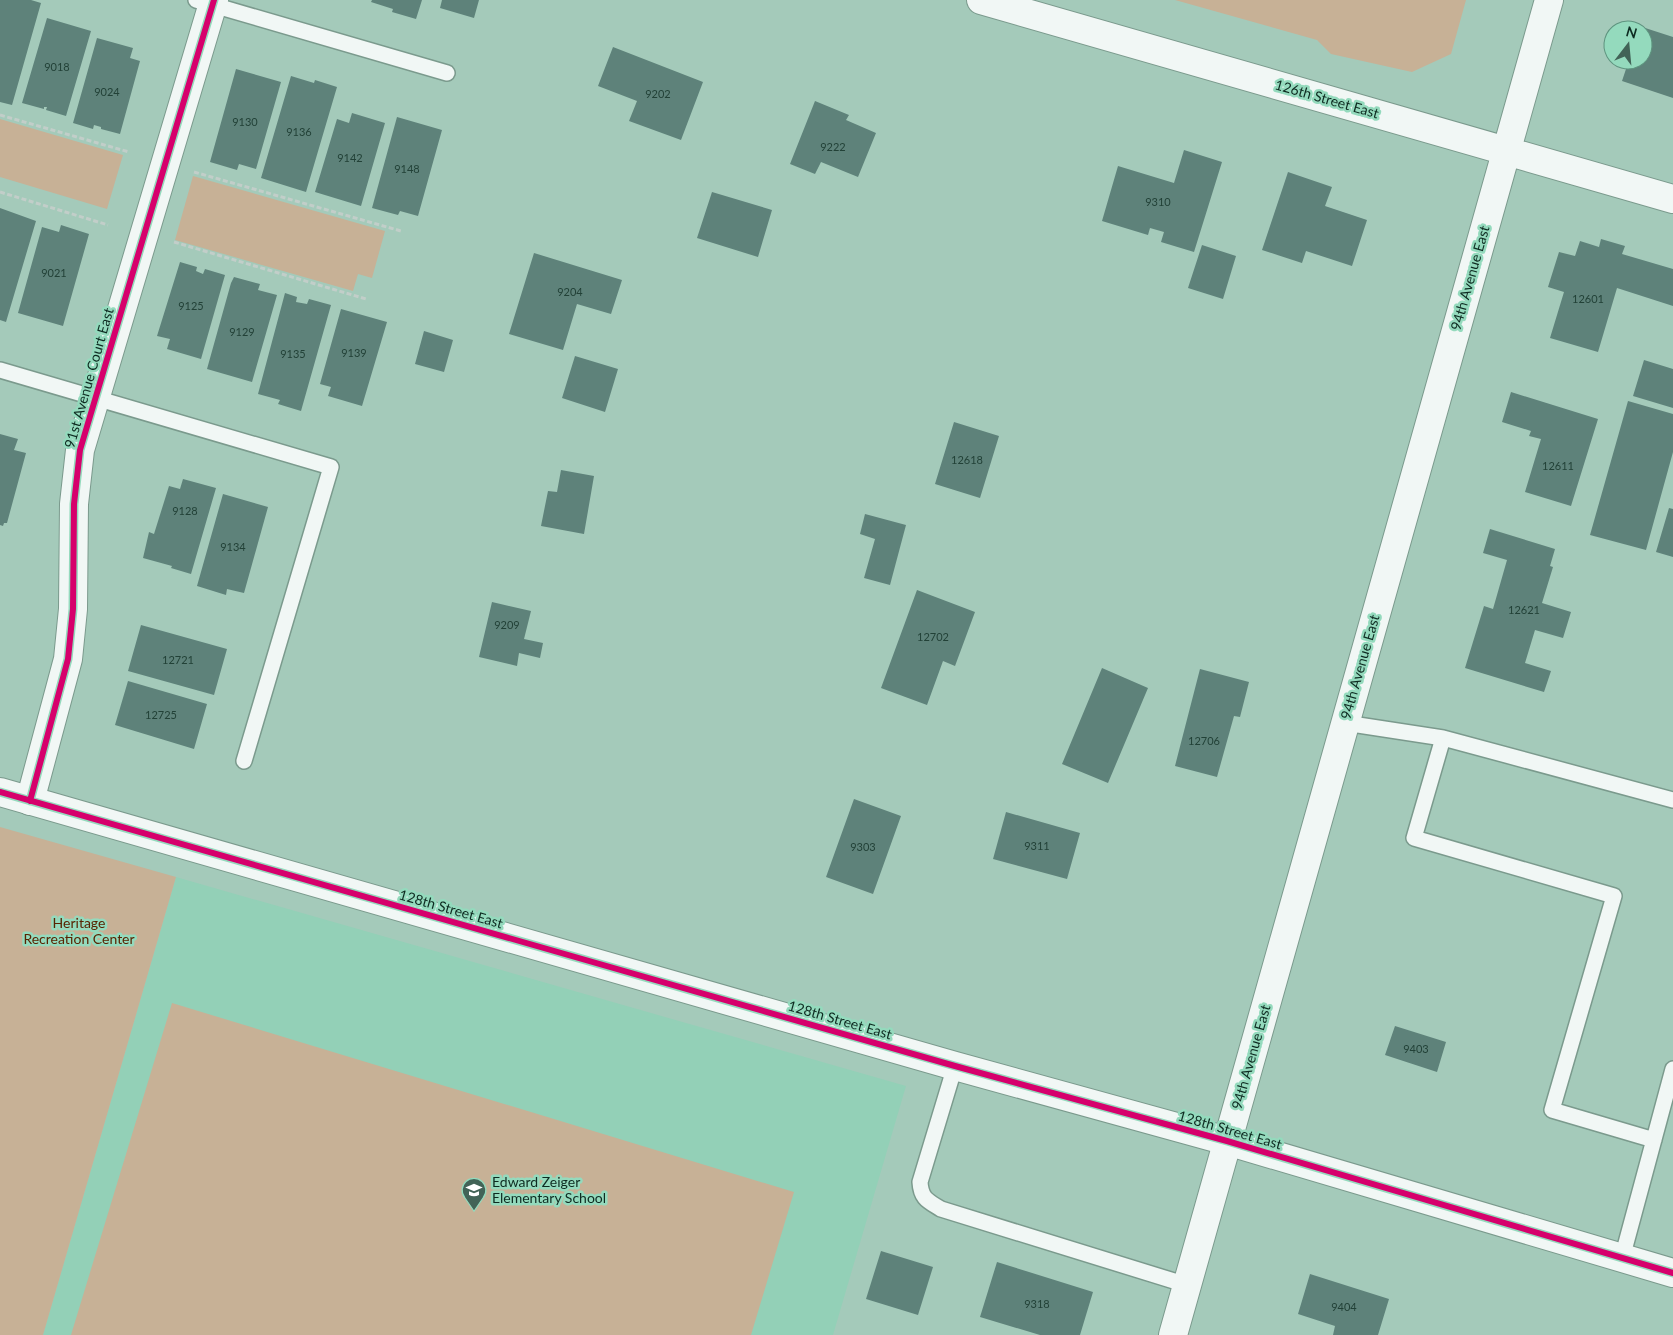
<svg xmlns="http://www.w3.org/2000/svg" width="1673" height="1335" font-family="Lato,sans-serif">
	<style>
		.built { fill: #93d0b7 }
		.green { fill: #c7b196 }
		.building { fill: #5e827a }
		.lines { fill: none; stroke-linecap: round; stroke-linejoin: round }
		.service-casing { stroke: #7b9a8d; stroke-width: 18 }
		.minor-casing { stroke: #7b9a8d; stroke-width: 30 }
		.tertiary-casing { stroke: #7b9a8d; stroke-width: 30 }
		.secondary-casing { stroke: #7b9a8d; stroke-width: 30 }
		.path { stroke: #c2cec9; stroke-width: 3; stroke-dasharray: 5 2.5; stroke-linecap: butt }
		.service { stroke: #f1f7f5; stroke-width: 15 }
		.minor { stroke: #f1f7f5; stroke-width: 28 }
		.tertiary { stroke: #f1f7f5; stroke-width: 28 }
		.secondary { stroke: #f1f7f5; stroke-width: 28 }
		.cycleway-casing { stroke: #94dabd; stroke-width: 9 }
		.cycleway { stroke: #d6006c; stroke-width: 6 }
		.labels { text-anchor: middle; stroke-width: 5; stroke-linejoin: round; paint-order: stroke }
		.number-label { font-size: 11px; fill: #224137 }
		.street-label { font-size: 14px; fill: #0e2b21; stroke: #94dabd }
		.park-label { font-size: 14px; fill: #582302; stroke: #94dabd }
		.poi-label { font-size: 14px; fill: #0e2b21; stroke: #94dabd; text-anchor: start }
	</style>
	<rect width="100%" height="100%" fill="#a4caba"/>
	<!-- built -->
	<path class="built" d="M176,877L906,1086L833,1335H43Z"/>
	<!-- green -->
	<path class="green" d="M1175,0H1466L1451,54L1412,72L1331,54L1317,40Z
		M0,119L123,155L107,209L0,177Z
		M193,176L385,231L372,278L358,274L353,291L175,240Z
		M0,827L176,877L43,1335H0Z
		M172,1003L794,1192L751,1335H71Z"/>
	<!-- building -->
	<path class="building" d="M0,0H31L41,3L12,105L0,102Z
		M372,0H422L416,19L392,12L393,9L371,2Z
		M442,0H479L474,18L440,8Z
		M47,18L91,31L66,116L46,110L47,107H44V109L22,103Z
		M1639,26L1673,37V98L1622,81L1629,60H1643V30H1638Z
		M97,38L133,48L130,58L140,61L120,134L101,129V127L94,125L93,129L73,123Z
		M613,47L703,82L681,140L629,121L637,101L598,86Z
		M236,69L281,82L256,169L239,164L237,170L210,162Z
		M291,76L314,83L315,80L337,87L306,192L261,178Z
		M815,101L849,115L846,120L876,133L858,177L821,162L815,174L790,164Z
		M352,113L385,123L361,206L315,192L337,119L349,123Z
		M397,117L442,130L418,216L400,211L398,215L372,208Z
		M1184,150L1222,162L1194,252L1161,242L1164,232L1150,228L1148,235L1102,221L1118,166L1174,183Z
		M1288,172L1332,187L1325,206L1367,220L1352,266L1306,251L1302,263L1262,250Z
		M712,192L772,210L758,257L697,238Z
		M0,208L36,221L6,322L0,320Z
		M61,225L89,234L63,326L18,313L42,227L59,232Z
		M1601,239L1625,246L1622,254L1673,269V306L1617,288L1598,352L1550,338L1564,292L1548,287L1559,252L1575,256L1580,241L1599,247Z
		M1202,245L1236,256L1223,299L1188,288Z
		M534,253L622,280L611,314L577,304L563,350L509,334Z
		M180,262L197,267L196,271L203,274L205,269L225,275L201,359L167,349L170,339L157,336Z
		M234,277L260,284L258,290L277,295L252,382L207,369L231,283Z
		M285,293L297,297L296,302L307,304L309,299L331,305L301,411L278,404L280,400L258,394Z
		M341,309L387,322L362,406L328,396L331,387L320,384Z
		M424,331L453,340L444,372L415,364Z
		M575,356L618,369L605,412L562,398Z
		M1644,360L1673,369V408L1633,396Z
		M1511,392L1598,419L1571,506L1525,492L1541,439L1529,436L1531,431L1502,422Z
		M1628,401L1673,414V452L1646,550L1590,535Z
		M954,422L999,436L980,498L935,484Z
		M0,434L18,439L14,450L26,453L7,523H4L3,526L0,525Z
		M561,470L594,476L584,534L541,526L548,491L557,492Z
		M183,479L216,488L191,574L171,568L172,566L143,558L149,532L154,534L169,486L180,489Z
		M223,494L268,507L244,593L227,589L226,595L197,586Z
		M1669,508L1673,509V557L1656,552Z
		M865,514L906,525L890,585L864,578L875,539L860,534Z
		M1490,529L1555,549L1550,566L1553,567L1542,603L1571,612L1563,638L1535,630L1525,663L1551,671L1544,692L1465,668L1484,606L1493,609L1507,560L1483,553Z
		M917,590L975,612L955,666L943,661L927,705L881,688Z
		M492,602L531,611L524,639L543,643L540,658L519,653L517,666L479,657Z
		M141,625L227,649L214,695L128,671Z
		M1102,668L1148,688L1108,783L1062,764Z
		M1200,669L1249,682L1240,717L1234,716L1217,777L1175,766Z
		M128,681L207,704L194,749L115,725Z
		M854,799L901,816L873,894L826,877Z
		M1006,812L1080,833L1067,879L993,859Z
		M1395,1026L1446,1042L1437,1072L1385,1055Z
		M881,1251L933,1267L918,1315L866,1299Z
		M997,1262L1093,1292L1080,1335H1040L980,1317Z
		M1310,1274L1389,1299L1378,1335H1333L1335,1326L1298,1314Z"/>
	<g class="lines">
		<!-- service casing -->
		<g class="service-casing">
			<path id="service" d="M196,0L447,73
				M0,370L331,467L244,761
				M1345,723L1443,738L1673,800
				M1443,738L1414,838L1614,896L1552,1110L1654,1140
				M955,1066L920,1182C921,1199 928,1201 941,1209L1187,1285
				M1622,1258L1673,1069"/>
		</g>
		<!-- minor casing -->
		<g class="minor-casing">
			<path id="minor" d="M981,0L1673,199
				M30,801L68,659L73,609L74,504L80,450L214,0"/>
		</g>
		<!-- tertiary casing -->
		<g class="tertiary-casing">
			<path id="tertiary" d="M0,792L955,1066L1227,1141L1673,1273"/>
		</g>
		<!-- secondary casing -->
		<g class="secondary-casing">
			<path id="secondary" d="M1173,1335L1549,0"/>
		</g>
		<!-- path -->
		<path class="path" d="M0,115L129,152
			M194,172L401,231
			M0,192L108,225
			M174,242L366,299"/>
		<!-- service -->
		<use href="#service" class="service"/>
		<!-- minor -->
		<use href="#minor" class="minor"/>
		<!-- tertiary -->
		<use href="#tertiary" class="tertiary"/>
		<!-- secondary -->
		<use href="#secondary" class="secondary"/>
		<!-- cycleway casing -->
		<g class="cycleway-casing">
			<path id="cycleway" d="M0,792L955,1066L1227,1141L1673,1273
				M30,801L68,659L73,609L74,504L80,450L214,0"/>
		</g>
		<!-- cycleway -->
		<use href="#cycleway" class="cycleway"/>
	</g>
	<!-- icons -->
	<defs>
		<g id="school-pin" transform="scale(1.25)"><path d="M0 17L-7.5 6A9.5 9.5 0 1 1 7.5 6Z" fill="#426357" stroke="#94dabd"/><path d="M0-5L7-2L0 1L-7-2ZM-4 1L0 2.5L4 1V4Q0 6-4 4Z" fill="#fff"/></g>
	</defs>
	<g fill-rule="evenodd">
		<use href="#school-pin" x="474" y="1190"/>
	</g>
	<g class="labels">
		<!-- number labels -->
		<g class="number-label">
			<text x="57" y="71">9018</text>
			<text x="107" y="96">9024</text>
			<text x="658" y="98">9202</text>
			<text x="245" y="126">9130</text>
			<text x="299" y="136">9136</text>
			<text x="833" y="151">9222</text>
			<text x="350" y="162">9142</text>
			<text x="407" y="173">9148</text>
			<text x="1158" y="206">9310</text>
			<text x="54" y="277">9021</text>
			<text x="570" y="296">9204</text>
			<text x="1588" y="303">12601</text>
			<text x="191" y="310">9125</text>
			<text x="242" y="336">9129</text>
			<text x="354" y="357">9139</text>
			<text x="293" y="358">9135</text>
			<text x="967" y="464">12618</text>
			<text x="1558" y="470">12611</text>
			<text x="185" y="515">9128</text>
			<text x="233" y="551">9134</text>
			<text x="1524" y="614">12621</text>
			<text x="507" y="629">9209</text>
			<text x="933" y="641">12702</text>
			<text x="178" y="664">12721</text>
			<text x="161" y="719">12725</text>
			<text x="1204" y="745">12706</text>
			<text x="1037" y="850">9311</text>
			<text x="863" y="851">9303</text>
			<text x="1416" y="1053">9403</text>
			<text x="1037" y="1308">9318</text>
			<text x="1344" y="1311">9404</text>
		</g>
		<!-- street labels -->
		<g class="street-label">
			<text transform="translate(1327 99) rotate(16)" y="5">126th Street East</text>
			<text transform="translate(1470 278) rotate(-74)" y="5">94th Avenue East</text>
			<text transform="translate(89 378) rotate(-74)" y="5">91st Avenue Court East</text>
			<text transform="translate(1360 667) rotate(-74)" y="5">94th Avenue East</text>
			<text transform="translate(451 909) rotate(16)" y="5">128th Street East</text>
			<text transform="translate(840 1020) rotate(16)" y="5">128th Street East</text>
			<text transform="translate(1251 1057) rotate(-74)" y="5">94th Avenue East</text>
			<text transform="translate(1230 1130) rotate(16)" y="5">128th Street East</text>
		</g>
		<!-- park labels -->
		<g class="park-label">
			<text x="79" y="928">Heritage<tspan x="79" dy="16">Recreation Center</tspan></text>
		</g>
		<!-- poi labels -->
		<g class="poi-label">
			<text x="492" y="1187">Edward Zeiger<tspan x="492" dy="16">Elementary School</tspan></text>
		</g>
	</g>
	<!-- north arrow -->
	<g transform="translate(1628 45) rotate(16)"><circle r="24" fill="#94dabd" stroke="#5e947f"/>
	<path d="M0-4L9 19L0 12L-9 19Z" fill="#426357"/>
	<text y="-8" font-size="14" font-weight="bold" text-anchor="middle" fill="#0e2b21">N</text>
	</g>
</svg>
